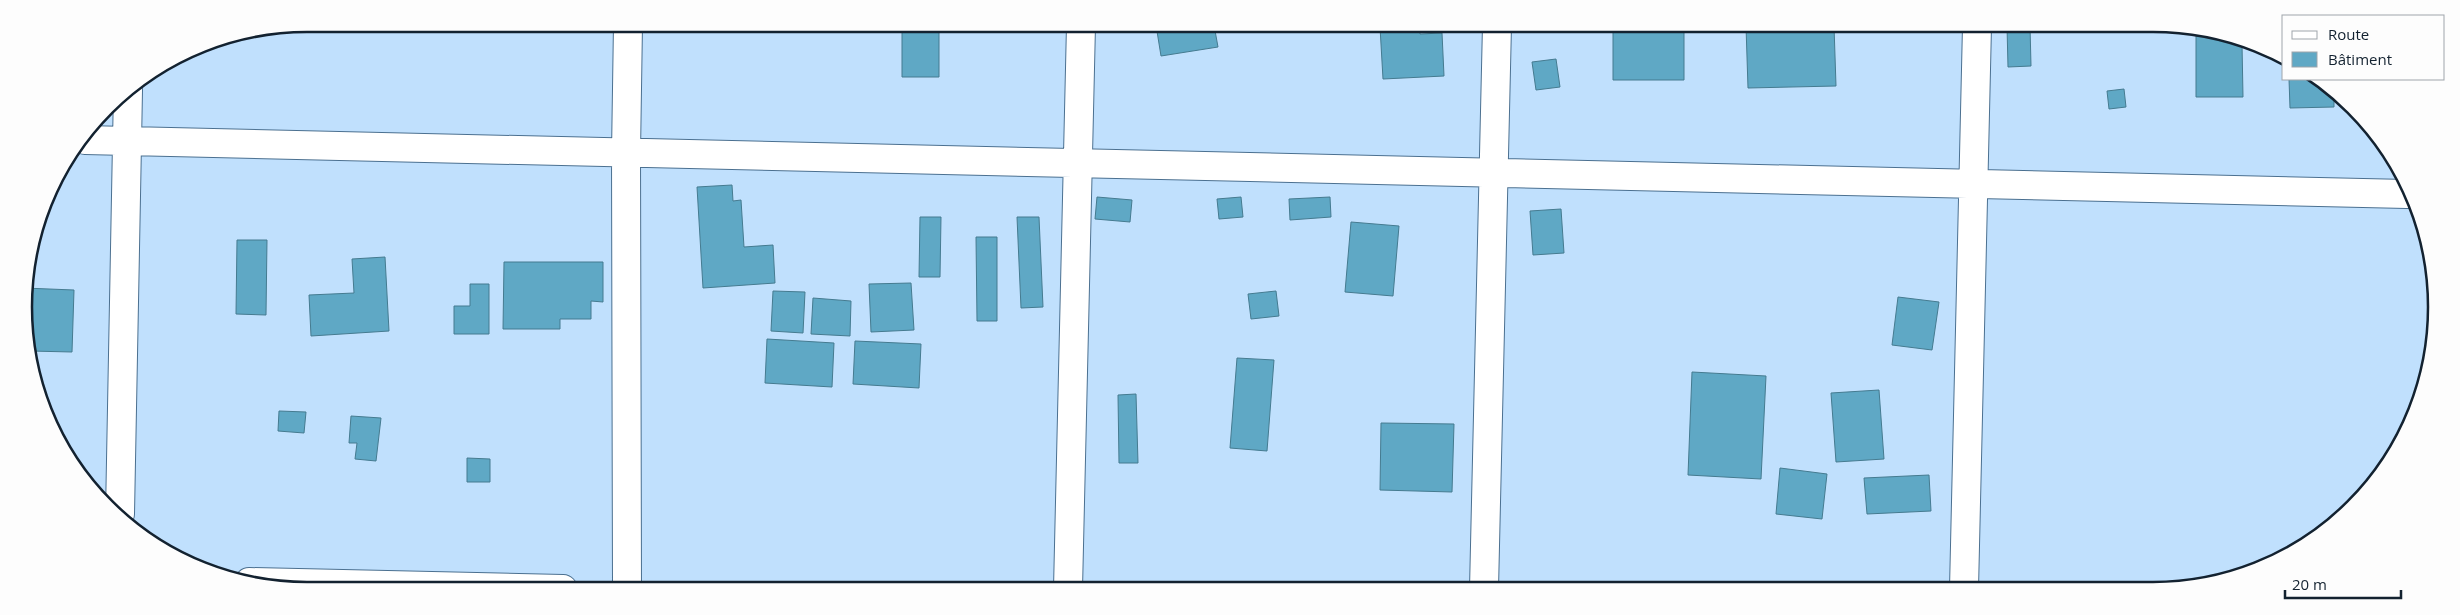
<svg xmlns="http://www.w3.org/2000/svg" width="2460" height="615" font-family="'Open Sans',sans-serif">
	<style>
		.building { fill: #5fa8c5; stroke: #457b90 }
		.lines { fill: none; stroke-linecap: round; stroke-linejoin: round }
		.street-casing { stroke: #4b7090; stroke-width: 30 }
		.street { stroke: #fff; stroke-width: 28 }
		.rim { fill: none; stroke: #132230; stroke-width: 2.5 }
	</style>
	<rect width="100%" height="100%" fill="#c0e0fd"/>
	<!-- building -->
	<path class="building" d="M902,25H939V77H902Z
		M1156,25H1214L1218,47L1161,56Z
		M1420,25V34L1442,33L1444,76L1383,79L1380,27Z
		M1613,25L1684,26V80H1613Z
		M1746,26H1834L1836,86L1748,88Z
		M2007,26H2030L2031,66L2008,67Z
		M2196,28L2242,44L2243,97H2196Z
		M1556,59L1560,87L1536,90L1532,62Z
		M2289,79H2314L2334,96V107L2290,108Z
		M2124,89L2126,107L2109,109L2107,91Z
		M732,185L733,201L741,200L744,247L773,245L775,283L703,288L697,187Z
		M1097,197L1132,200L1130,222L1095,219Z
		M1241,197L1243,217L1219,219L1217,199Z
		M1330,197L1331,217L1290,220L1289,199Z
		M1561,209L1564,253L1533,255L1530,211Z
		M920,217H941L940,277H919Z
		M1017,217H1039L1043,307L1021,308Z
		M1351,222L1399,226L1393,296L1345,292Z
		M976,237H997V321H977Z
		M237,240H267L266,315L236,314Z
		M385,257L389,331L311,336L309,295L354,293L352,259Z
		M504,262H603V302L591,301V319H560V329H503Z
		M911,283L914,330L871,332L869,284Z
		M470,284H489V334H454V306H470Z
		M24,288L74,290L72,352L30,351Z
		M773,291L805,292L803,333L771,331Z
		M1276,291L1279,316L1251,319L1248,294Z
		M1898,297L1939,302L1932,350L1892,345Z
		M813,298L851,301L850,336L811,334Z
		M767,339L834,343L832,387L765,383Z
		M855,341L921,344L919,388L853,384Z
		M1237,358L1274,360L1267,451L1230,448Z
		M1692,372L1766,376L1761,479L1688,475Z
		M1879,390L1884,459L1836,462L1831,393Z
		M1136,394L1138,463H1119L1118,395Z
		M279,411L306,412L304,433L278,431Z
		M351,416L381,418L376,461L355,459L357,443H349Z
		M1381,423L1454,424L1452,492L1380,490Z
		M467,458L490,459V482H467Z
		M1780,468L1827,474L1822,519L1776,514Z
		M1929,475L1931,511L1867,514L1864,478Z"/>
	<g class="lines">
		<!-- street casing -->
		<g class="street-casing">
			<path id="street" d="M85,140L2407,194
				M120,514L128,90
				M249,582L563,589
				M627,589L626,153L628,24
				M1068,589L1081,25
				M1484,589L1497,25
				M1964,589L1977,26"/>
		</g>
		<!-- street -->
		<use href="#street" class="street"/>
	</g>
	<!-- crop -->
	<path d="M0 0H2460V615H0ZM307 32H2153A275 275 0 0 1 2428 307V307A275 275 0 0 1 2153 582H307A275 275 0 0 1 32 307V307A275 275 0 0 1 307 32Z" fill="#fdfdfd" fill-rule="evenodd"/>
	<path class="rim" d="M307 32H2153A275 275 0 0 1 2428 307V307A275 275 0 0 1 2153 582H307A275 275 0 0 1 32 307V307A275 275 0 0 1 307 32Z"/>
	<!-- legend -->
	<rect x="2282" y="15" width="162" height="65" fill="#fdfdfd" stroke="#9fa5ab"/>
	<rect x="2292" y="31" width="25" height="8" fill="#ffffff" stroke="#9fa5ab"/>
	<text x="2328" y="40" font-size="15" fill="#132230">Route</text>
	<rect x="2292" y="52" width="25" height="15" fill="#5fa8c5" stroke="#9fa5ab"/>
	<text x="2328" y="65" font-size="15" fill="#132230">Bâtiment</text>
	<!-- scale -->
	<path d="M2285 590v8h116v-8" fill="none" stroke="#132230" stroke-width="2.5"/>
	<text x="2292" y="590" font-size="15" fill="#132230" stroke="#fdfdfd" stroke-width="4" paint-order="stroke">20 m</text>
</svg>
